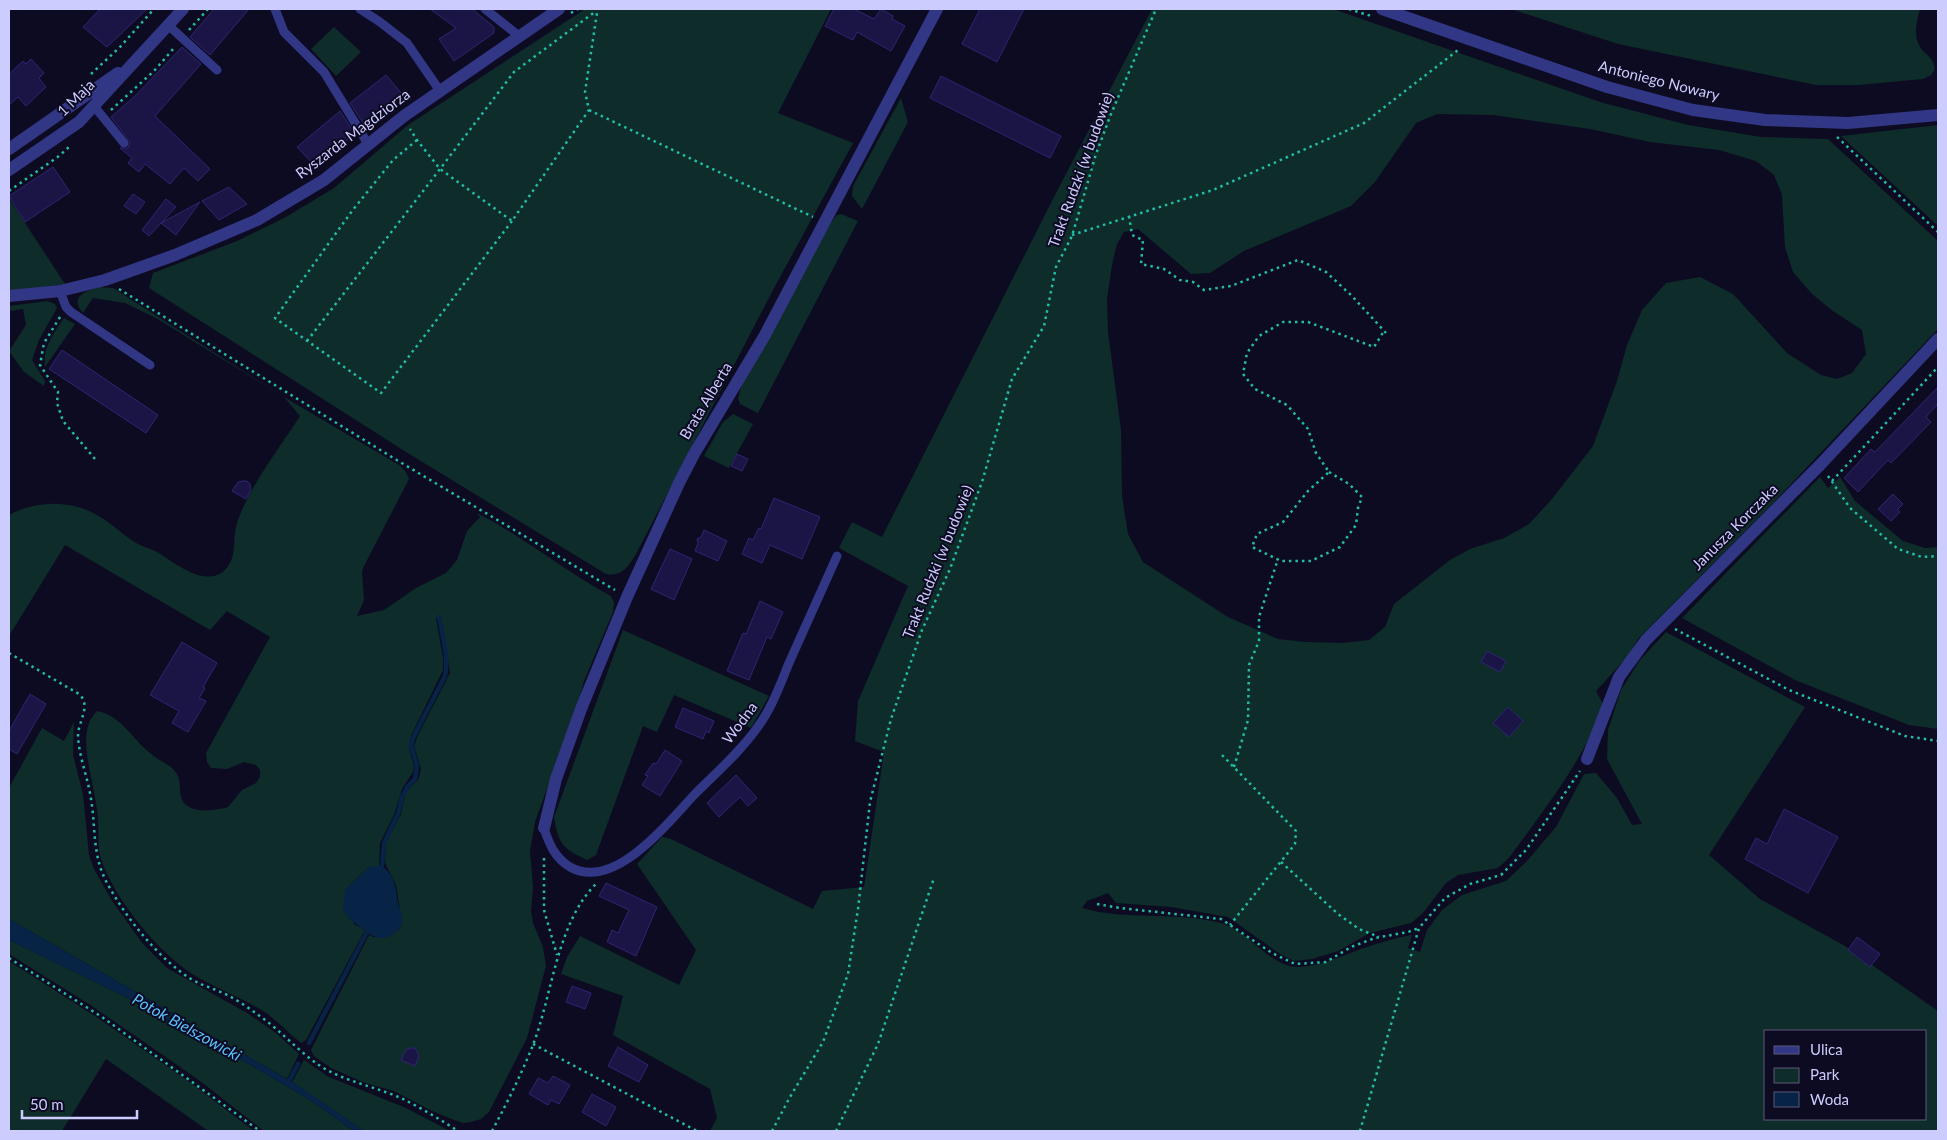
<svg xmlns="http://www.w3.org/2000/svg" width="1947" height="1140" font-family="Lato,sans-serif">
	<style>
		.green { fill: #0e2c29; fill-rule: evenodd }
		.water { fill: #072345 }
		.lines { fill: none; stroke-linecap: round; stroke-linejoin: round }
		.stream { stroke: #072345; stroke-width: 4.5 }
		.building { fill: #1b1545; stroke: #2e2573 }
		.path { stroke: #22bda6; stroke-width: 2.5; stroke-dasharray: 2.5 4; stroke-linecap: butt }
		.service { stroke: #313685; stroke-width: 9 }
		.minor { stroke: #313685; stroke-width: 12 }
		.tertiary { stroke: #313685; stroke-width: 12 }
		.labels { text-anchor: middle; stroke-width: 4; stroke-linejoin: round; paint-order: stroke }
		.street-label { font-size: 15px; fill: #cdccff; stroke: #0d0b22 }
		.water-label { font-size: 16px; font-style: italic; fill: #5ac1ff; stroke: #0d0b22 }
	</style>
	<rect width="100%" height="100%" fill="#0d0b22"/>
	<!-- green -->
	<path class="green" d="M585,9H831L778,113L853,143L773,290L636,554C628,567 622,577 606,574L406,452L149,288L153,273L237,241L286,217L334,188L408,125Z
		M1152,9H1333L1600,102L1688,125L1761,137L1828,139L1938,241V329L1774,502L1638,639L1628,656L1596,691L1603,704C1586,758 1542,812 1509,858L1498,868L1458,875L1446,883L1423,913L1411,923L1370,933L1338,951L1312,959L1294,961L1280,954L1228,917L1171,907L1116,903L1108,893L1087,901L1082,908C1127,921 1176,911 1221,923C1248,930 1271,968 1299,967C1321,966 1341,956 1361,949C1378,943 1394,938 1412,935L1408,948L1420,952L1427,930L1442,910L1462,895L1506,881L1527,861L1556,827L1584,774L1596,773L1617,798L1632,825L1642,824L1607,759L1608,730L1621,690L1640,660L1666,632L1805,707L1709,855L1760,899L1845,946L1938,1011V1131H710L717,1118L710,1089L613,1035L623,996L561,974L567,957L580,936L679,985L696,950L637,864L662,837L671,839L813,909L822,891L864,887L884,752L855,741L858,701L908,586L839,548L852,522L882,537L1055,195ZM1437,114L1493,115L1590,129L1650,142L1719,150L1756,161L1774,175L1782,195L1785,247L1793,272L1812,294L1833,311L1862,330L1866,354L1852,373L1837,379L1821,375L1787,353L1733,294L1700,277L1666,283L1642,310L1627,345L1617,381L1593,446L1552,499L1529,524L1504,538L1470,549L1450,560L1394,604L1385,627L1369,640L1342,643L1306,642L1278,639L1228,617L1143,562L1128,534L1122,496L1121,430L1108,332L1107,299L1112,265L1117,244L1124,232L1138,229L1191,274L1210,273L1244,251L1351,206L1375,182L1416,123ZM1766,1031H1926V1119H1766Z
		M1511,9H1920C1916,24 1912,39 1924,52C1930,57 1934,61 1935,69L1931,75L1923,79L1859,85H1816L1618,44Z
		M334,27L361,52L336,76L311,49Z
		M901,98L908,122L862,209L852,196L853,186Z
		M1938,125V226L1841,136Z
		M10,200L65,284L9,292V201Z
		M841,214L858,221L758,413L740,404L738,398L742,383L832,221L837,215Z
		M99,287L113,288L284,397L399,465L406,472L409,479L363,568L362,572L364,600L357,616L384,610L416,588L446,573L457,560L467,531L480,517L477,513C524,537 564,571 611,596L614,603L613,612L584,681L579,701L535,822L530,851L533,887L531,911L533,923L543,947L546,966L527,1038L489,1112L481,1119L471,1122L463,1123L454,1120L430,1110L394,1091L365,1083L331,1068L314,1056L311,1050L369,935L373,937L392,935L399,929L402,923L396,885L385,863L386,843L401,814L405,794L411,786L418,780L421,769L414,746L418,735L450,673L441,616L436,618L443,658V670L411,736L409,748L414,766L413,772L402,789L394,815L380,843L379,866L368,868L348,887L354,924L365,930L306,1040L301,1043C288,1033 277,1020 263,1011C242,998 220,990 199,978C162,958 114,899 101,859C97,845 99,832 98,818C97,807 95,797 93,787C89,765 78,729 97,711C121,715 132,739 150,753C159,761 171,764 177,774C181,781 179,789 181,797C186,815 215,811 228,807L242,790L256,783L260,777V770L256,765L244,762L227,769L211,768L207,762L206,753L270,637L227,611L210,630L65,545L9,636V515C32,502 65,500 89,511C106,518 118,531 133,541C140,546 149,548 157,552C174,562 205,589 225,570C239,555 231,537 238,520C251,484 279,449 300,416L284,397L156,318L125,303L93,298L83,313C69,297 85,291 99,287Z
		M47,301L55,304L57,308L39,340L32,360L45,381L44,386L24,372L9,351L26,325L23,309L9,311V306Z
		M64,318L75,324L45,367C42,348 54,333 64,318Z
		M733,414L753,424L729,468L704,456L723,422Z
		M1820,477L1828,488L1840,477L1855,501L1903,541L1925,548L1938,547V729L1909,725L1795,680L1682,618Z
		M623,630L769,696L751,728L674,695L657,732L643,726L596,855L587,860C562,848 559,845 554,817Z
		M74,722L73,755L83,794L89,855L94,869L112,901L143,944L167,968L247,1013L276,1033L299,1054L287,1079L9,919V788L42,728L64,741Z
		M9,940L124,996L192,1035L249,1064L313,1102L354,1131H264L196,1078L92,1006L9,954Z
		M9,961L98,1018L191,1083L254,1131H206L207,1130L106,1059L62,1131H9Z
		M304,1060L329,1077L406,1108L450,1131H364L292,1082Z"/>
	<!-- water -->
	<path class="water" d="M374,866H382C396,876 395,888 398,903C400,910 403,916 402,922C402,926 399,929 396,932C386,941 375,939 365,931C357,923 348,921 343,910L345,890L368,868Z
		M9,919L299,1086L364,1131H354L313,1102L249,1064L192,1035L124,996L9,940Z"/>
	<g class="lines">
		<!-- stream -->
		<path class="stream" d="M382,866L384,843L398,814L402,797L408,786L415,779L417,765L411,746L413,738L445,676C449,657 442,635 439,617
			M309,1043L367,932
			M288,1083L298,1064"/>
	</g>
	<!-- building -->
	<path class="building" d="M100,9H147L107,47L83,27Z
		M214,9H249L210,55L190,37Z
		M430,9H472L494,27V33L454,61L439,39L456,28Z
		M834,9H854L874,19L881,9L893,16L892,19L905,26L891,51L857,32L853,40L825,26Z
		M980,9H1024L997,62L962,44Z
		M182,47L201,64L155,116L210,169L198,181L184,168L170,184L145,164L139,172L128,163L132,158L120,148H128L130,142L111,117L134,97Z
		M31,59L44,73L39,78L46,87L26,106L18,97L9,105V74L23,61L26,64Z
		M386,75L403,95L365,126L350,103Z
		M941,76L1061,136L1050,158L930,98Z
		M340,111L355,134L315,166L297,147Z
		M53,167L70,192L25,222L9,196Z
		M229,187L247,204L219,220L202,201Z
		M133,194L145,202L136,214L124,206Z
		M166,199L176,207L149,236L142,230Z
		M200,202L176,235L161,223Z
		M62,350L158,415L146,433L49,369Z
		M1938,387V404L1926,417L1931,422L1891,463L1888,460L1858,492L1844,478L1871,449L1875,452Z
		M737,454L748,459L742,471L731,466Z
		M243,481H247L250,484L251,490L246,499L232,491L238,482Z
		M1893,494L1903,504L1897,510L1900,512L1891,521L1878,509Z
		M774,498L820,517L802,559L770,545L762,563L742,554L749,538L753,540L759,528L761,529Z
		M704,530L727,541L718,561L695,551L698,543L697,539L701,537Z
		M670,549L692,559L674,600L651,589Z
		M760,601L783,612L771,639L767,637L749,680L727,671L743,633L746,634Z
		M182,642L217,663L203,687L205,688L199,698L206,701L188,732L172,723L179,711L150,695Z
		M1487,651L1506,661L1500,672L1481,662Z
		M30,694L46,704L17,754L9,749V731Z
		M1508,707L1523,721L1509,737L1493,723Z
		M683,708L714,721L709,733L706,731L703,739L675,727Z
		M665,750L682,761L660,796L642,785L648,776L645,775L653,763L656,764Z
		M736,775L757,798L748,806L740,797L719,817L707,803Z
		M1784,809L1838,837L1808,893L1745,859L1756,838L1767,844Z
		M606,883L657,907L636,956L607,942L612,930L618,933L629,910L599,896Z
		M1857,937L1880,954L1870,967L1848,950Z
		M572,986L591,993L585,1009L566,1002Z
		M618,1047L648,1065L639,1082L608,1066Z
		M411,1048H415L419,1056L415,1066L401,1060L406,1050Z
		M553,1076L570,1085L559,1104L551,1100L548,1105L529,1094L538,1078L548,1083Z
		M592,1094L616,1107L606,1126L582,1112Z"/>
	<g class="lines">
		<!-- path -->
		<path class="path" d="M1349,9L1371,16
			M571,13L578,9
			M189,30L208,9
			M91,74L120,47L154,9
			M111,110L154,71L174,48
			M589,110L813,217
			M1837,137L1938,232
			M417,140L393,160L352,211L275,318L381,393L512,221
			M9,191L59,156L69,147
			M1129,216L1132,235L1143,240L1141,264L1164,269L1180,280L1193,282L1204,290L1231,286L1298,260L1326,272L1352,296L1386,333
			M1072,235L1213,190L1364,123L1458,50
			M119,289L395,459L615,590
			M60,317L44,343L40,365L58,392L57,403L63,421L95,459
			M307,341L427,186L514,72L592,14L597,13L585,92L589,110L512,221L440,169L417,140L410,129
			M1329,472L1349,484L1362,497L1358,508L1356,525L1340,547L1311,561H1281L1252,547L1257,534L1283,522L1308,491L1329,472L1316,453L1308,429L1287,405L1255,389L1243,374L1247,353L1259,336L1283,322H1308L1374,347L1384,331
			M1828,476L1850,508L1898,549L1922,557L1938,556
			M1832,481L1938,367
			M1675,629L1789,690L1905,736L1938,741
			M9,653L79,694C92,706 78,721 78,736C79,757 88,778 91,799C96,829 92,855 107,883C126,918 158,958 191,979C201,985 212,988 223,993C236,999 249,1008 261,1017C284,1033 304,1058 329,1071C352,1083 379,1088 403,1099C421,1108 441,1120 458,1131
			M1222,755L1296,831L1295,844L1230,925
			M1234,767L1248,720L1249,665L1259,641V617L1278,559
			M544,858V910L557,955
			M1281,862L1338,914L1359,929L1379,937
			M1097,904L1120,908L1221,919L1272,953L1295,964L1326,962L1351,947L1375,938L1408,932L1419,928
			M9,958L102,1017L260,1131
			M533,1044L697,1131
			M492,1131C507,1103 521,1075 533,1045C552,996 557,922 596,884
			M772,1131L790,1097L823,1042L848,974L858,909L870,802L891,719L922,630L950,569L982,482L1012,379L1044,326L1056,267L1072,236L1096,154L1111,114L1156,9
			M836,1131L878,1044L934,878
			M1360,1131L1419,928L1445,898L1470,884L1501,875L1526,850L1580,771"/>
		<!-- service -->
		<path class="service" d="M275,9L284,32L324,72L368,144
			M360,9L380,22L407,43L440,91
			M485,9L519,36
			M168,25L217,70
			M94,106L124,143
			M60,291L66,307L71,312L150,365
			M544,828C549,844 555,858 570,867C615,892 668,822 695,794C716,773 740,752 757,728C772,708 780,685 789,663C805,627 821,591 837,556"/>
		<!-- minor -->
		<path class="minor" d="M9,296L60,291L105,280L175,255L257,220L324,180L404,116L559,9
			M1587,759L1619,677L1646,640L1820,465L1938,339
			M544,828L556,779L581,709L627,597L679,483L694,454L765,335L937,9"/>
		<!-- tertiary -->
		<path class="tertiary" d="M1382,9L1607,87L1693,110L1765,120L1848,123L1938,115
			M9,149L118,73
			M9,170L79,122L183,9"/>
	</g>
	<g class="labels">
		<!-- street labels -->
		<g class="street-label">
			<text transform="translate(1659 81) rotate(14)" y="5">Antoniego Nowary</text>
			<text transform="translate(76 98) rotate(-44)" y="5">1 Maja</text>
			<text transform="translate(353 134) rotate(-37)" y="5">Ryszarda Magdziorza</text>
			<text transform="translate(1081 170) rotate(-70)" y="5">Trakt Rudzki (w budowie)</text>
			<text transform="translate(706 401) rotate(-59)" y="5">Brata Alberta</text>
			<text transform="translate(1735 527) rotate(-45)" y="5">Janusza Korczaka</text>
			<text transform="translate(938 562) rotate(-68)" y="5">Trakt Rudzki (w budowie)</text>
			<text transform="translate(740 723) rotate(-53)" y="5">Wodna</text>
		</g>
		<!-- water labels -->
		<g class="water-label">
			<text transform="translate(187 1027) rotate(29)" y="6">Potok Bielszowicki</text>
		</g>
	</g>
	<!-- border -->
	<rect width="1947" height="1140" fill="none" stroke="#cdccff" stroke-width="20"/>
	<!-- legend -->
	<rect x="1764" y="1030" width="162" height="90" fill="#0d0b22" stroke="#5a587a"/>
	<rect x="1774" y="1046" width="25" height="8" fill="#313685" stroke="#5a587a"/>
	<text x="1810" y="1055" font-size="15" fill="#cdccff">Ulica</text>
	<rect x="1774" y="1068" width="25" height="15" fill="#0e2c29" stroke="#5a587a"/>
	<text x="1810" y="1080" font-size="15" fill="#cdccff">Park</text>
	<rect x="1774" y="1092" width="25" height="15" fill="#072345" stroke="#5a587a"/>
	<text x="1810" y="1105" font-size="15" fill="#cdccff">Woda</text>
	<!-- scale -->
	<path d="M22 1110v8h115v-8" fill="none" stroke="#cdccff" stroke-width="2.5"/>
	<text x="30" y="1110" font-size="15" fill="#cdccff" stroke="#0d0b22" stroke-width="4" paint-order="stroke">50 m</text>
</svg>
